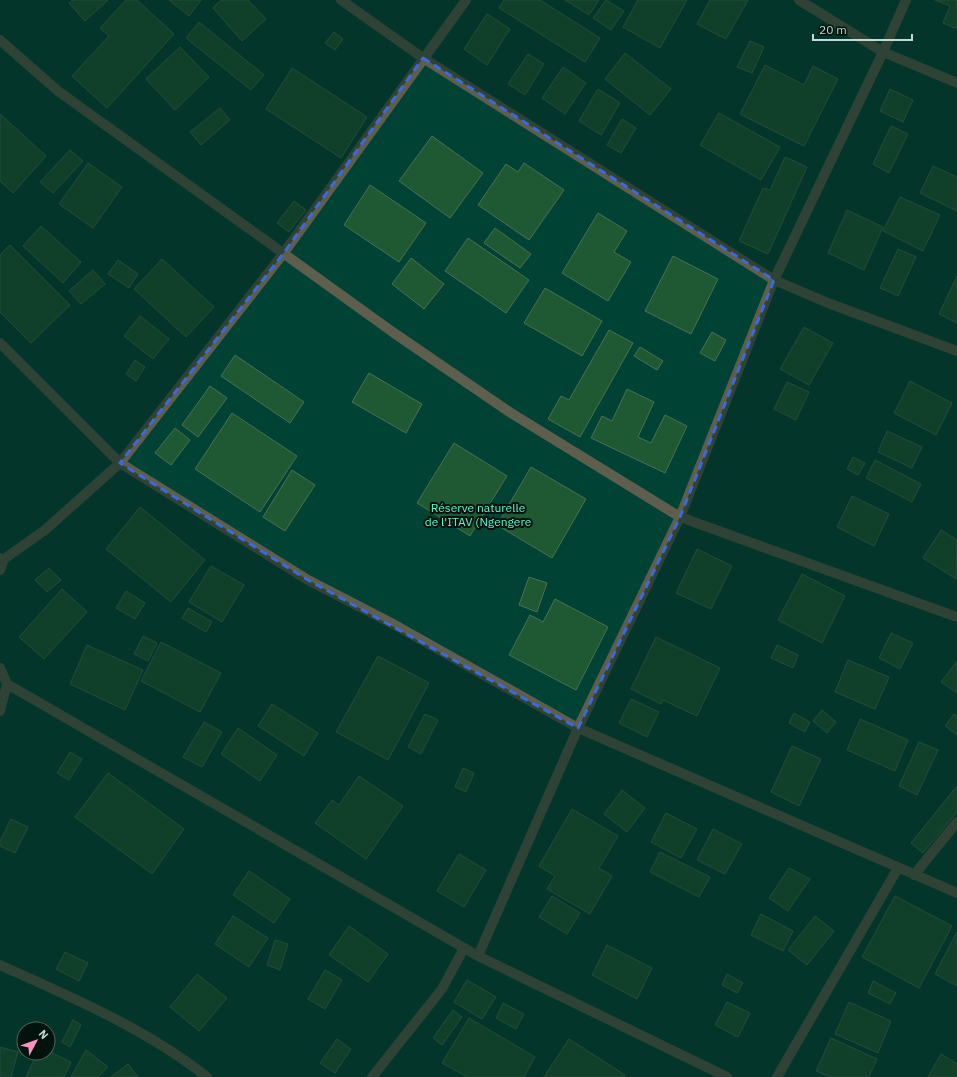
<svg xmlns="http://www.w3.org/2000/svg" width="957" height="1077" font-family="'IBM Plex Sans',sans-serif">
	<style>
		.green { fill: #004234; fill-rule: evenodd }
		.building { fill: #1e5934; stroke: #4d6f56 }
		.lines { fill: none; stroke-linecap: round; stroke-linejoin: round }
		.minor { stroke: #5d5e4e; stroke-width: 10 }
		.marked { fill: none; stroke: #3e6ad7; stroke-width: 3; stroke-dasharray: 8 5; stroke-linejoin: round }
		.labels { text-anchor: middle; stroke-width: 4; stroke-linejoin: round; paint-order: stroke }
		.park-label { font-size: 12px; fill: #60f7d0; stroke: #02120d }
	</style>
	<rect width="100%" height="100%" fill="#072c23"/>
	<!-- green -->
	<path class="green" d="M0,0H957V1077H0ZM24,1029H48V1053H24Z"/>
	<!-- building -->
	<path class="building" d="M73,0H108L85,21L69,3Z
		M126,0H137L174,34L107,108L72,76L109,36L100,28Z
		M169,0H201L189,16Z
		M221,0H248L266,19L242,41L213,8Z
		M504,0H540L600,38L585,62L499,8Z
		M565,0H599L589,15Z
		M606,0L624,11L611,30L593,18Z
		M638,0H687L660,48L623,27Z
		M710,0H748L726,39L697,24Z
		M935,0H957V29L943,23L950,6Z
		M487,14L510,29L487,65L464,49Z
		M199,22L264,75L251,90L186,38Z
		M334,32L343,39L335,50L325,43Z
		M750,41L764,47L752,73L737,67Z
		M180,47L209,77L175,110L146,79Z
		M625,53L671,89L650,115L605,79Z
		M528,54L544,64L525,95L508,84Z
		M765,65L804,85L813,66L838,79L804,146L740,114Z
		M563,67L586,83L565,114L542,98Z
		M292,68L367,117L341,158L266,109Z
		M598,89L620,103L601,135L579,121Z
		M890,89L913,100L903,122L880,111Z
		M220,108L230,120L201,145L190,132Z
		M719,113L780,147L761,180L700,145Z
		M0,114L46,156L13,193L0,181Z
		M622,119L636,128L621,153L607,145Z
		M891,126L908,134L889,173L873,164Z
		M432,136L483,173L450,218L399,181Z
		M70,150L83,161L53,193L40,182Z
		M785,157L807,167L768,254L739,241L763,188L770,190Z
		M88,163L122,187L93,228L59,204Z
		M524,163L564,190L529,240L478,205L506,164L518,172Z
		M933,166L957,177V211L920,193Z
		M370,185L426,223L399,262L344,225Z
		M900,197L940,215L923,251L883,231Z
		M294,201L306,210L289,232L277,223Z
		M847,210L883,227L864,270L828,253Z
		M598,213L627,231L614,252L631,262L608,301L562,273Z
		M41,226L81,262L63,283L23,246Z
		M495,228L531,254L520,268L484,243Z
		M468,238L529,280L506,313L445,271Z
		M10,245L70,305L31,343L0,312V255Z
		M898,249L916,257L898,296L880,288Z
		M673,256L718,279L691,334L645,311Z
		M411,258L444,284L424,309L392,284Z
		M162,259L214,307L186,337L134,289Z
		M118,260L138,274L129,288L108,274Z
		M93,270L105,284L81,304L69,291Z
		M957,276V323L939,314Z
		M545,288L602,321L582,356L524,323Z
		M140,316L169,339L153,359L124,336Z
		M804,327L833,343L809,385L780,369Z
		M609,330L633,343L580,437L548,419L561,396L569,400Z
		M712,332L726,340L715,361L700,353Z
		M640,347L663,361L657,370L634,356Z
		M235,355L304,402L290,423L221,376Z
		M135,360L145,367L136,381L126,374Z
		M369,373L422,404L406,433L352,402Z
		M910,381L952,403L936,435L894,413Z
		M787,382L809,392L796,420L774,409Z
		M210,386L227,398L198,437L182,425Z
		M627,389L654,402L638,437L651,443L665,415L687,426L665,473L591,438L602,416L612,421Z
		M232,413L297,456L260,512L195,469Z
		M175,428L190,440L171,465L155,453Z
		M887,431L922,447L912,468L878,452Z
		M454,443L507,476L470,536L417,503Z
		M853,457L865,463L858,475L847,469Z
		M875,460L921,484L912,502L866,478Z
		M531,467L586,499L552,558L497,525Z
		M292,470L315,485L285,531L263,517Z
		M852,496L889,514L874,546L837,527Z
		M140,507L205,560L171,602L106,549Z
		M941,530L957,540L956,579L923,558Z
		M697,549L732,566L711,609L676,593Z
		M211,566L244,585L222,622L189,602Z
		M49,568L61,580L47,592L35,580Z
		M802,574L845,596L822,643L778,620Z
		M529,577L547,583L537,612L519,605Z
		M62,589L87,612L44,659L19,637Z
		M126,591L145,603L135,619L116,608Z
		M555,599L608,627L576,690L509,655L530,615L543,622Z
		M188,608L212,622L206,632L182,618Z
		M891,633L913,643L900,669L879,658Z
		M143,636L157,643L148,661L134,654Z
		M656,637L720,668L697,716L663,700L661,704L631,689Z
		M161,642L221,673L200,712L141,681Z
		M87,645L143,670L125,710L70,684Z
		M777,645L798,655L793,668L771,658Z
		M378,656L429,683L388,760L336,732Z
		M848,660L889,677L875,709L835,692Z
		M957,661V693L941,682Z
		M631,699L659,712L647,737L619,723Z
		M272,704L318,733L304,756L258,726Z
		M822,710L836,722L827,733L813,721Z
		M794,713L810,722L805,732L789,723Z
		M425,714L438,720L421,754L408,747Z
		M954,714L957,716V735L945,726Z
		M860,719L908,740L895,771L847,750Z
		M204,722L222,732L202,767L183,757Z
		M238,728L277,755L260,781L221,754Z
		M919,742L938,750L917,795L899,786Z
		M792,746L821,759L799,806L771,792Z
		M70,752L82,759L69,780L57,773Z
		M463,768L474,773L466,792L455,787Z
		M108,773L184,829L152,874L75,817Z
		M359,776L403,806L366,859L315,823L332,800L339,805Z
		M957,786V812L923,853L911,843Z
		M622,790L645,808L627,832L604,814Z
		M572,809L618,836L599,868L612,876L590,914L547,889L555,876L539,866Z
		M666,813L697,829L681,858L651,842Z
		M11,819L28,827L15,853L0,846V841Z
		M713,829L742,844L725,874L697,860Z
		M660,852L710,877L699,897L650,872Z
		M459,854L486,870L464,907L437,891Z
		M789,868L810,879L788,911L769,898Z
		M249,871L290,899L274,923L233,895Z
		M552,896L580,913L567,934L539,917Z
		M895,896L952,926L919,988L862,957Z
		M761,914L793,931L783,951L751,935Z
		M233,916L268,938L249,967L215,944Z
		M815,916L834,931L807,965L788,950Z
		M349,926L388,954L368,982L329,955Z
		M957,932V986L935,974Z
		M275,940L288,944L280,970L267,965Z
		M607,945L652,968L637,999L592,975Z
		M65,952L88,963L79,981L56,969Z
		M325,970L342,980L325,1009L308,999Z
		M197,974L227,998L199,1031L170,1007Z
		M727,974L743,983L737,993L722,985Z
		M467,980L496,997L482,1019L454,1002Z
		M873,981L896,993L890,1004L868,993Z
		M727,1002L750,1013L738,1037L715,1025Z
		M849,1002L891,1021L878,1053L835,1034Z
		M503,1003L524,1014L516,1029L496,1018Z
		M453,1010L462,1017L442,1045L433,1038Z
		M469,1018L535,1057L524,1077H467L442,1063Z
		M73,1020L81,1025L70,1047L62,1042Z
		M831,1038L877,1059L869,1077H830L816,1071Z
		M337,1039L351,1049L335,1073L320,1063Z
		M569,1039L625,1075L624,1077H544Z
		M0,1047L18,1052L11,1077H0Z
		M86,1050L108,1067L98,1077H71Z
		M48,1051L71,1062L64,1077H26L37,1053H48Z
		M941,1054L957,1064V1077H928Z
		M128,1064L138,1077H111Z"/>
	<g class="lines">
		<!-- minor -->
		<path class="minor" d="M341,0L423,58L774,280L828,303L957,351
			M799,0L883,52L957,83
			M0,40L58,91L394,333L511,413L680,517L957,617
			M0,343L120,463L308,580L395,625L578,728L957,893
			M0,558L4,559L45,530L120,463L283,254L466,0
			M0,570L4,559
			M0,668L7,684L0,711
			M7,684L478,956L727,1077
			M914,875L957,822
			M478,956L578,728L680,517L774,280L883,52L906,0
			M0,965C71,997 145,1028 207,1077
			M372,1077L442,989L464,948
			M777,1077L898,868"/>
	</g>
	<!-- marked area -->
	<path d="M0 0H957V1077H0ZM423,58L774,280L680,517L578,728L308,580L120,463L283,254Z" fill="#072c23" fill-opacity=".55" fill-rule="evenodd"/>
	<path class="marked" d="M423,58L774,280L680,517L578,728L308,580L120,463L283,254Z"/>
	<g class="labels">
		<!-- park labels -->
		<g class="park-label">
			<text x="478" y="512">Réserve naturelle<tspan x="478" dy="14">de l'ITAV (Ngengere</tspan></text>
		</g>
	</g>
	<!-- north arrow -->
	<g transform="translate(36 1041) rotate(49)"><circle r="19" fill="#02120d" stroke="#4f625c"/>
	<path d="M0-3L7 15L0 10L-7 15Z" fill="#fd8ec0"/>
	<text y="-6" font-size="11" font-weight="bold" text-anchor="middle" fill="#c3dbd2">N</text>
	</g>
	<!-- scale -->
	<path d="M813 34v6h99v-6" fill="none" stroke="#c3dbd2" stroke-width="2"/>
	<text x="819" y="34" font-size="12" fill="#c3dbd2" stroke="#02120d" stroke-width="3" paint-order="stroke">20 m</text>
</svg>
